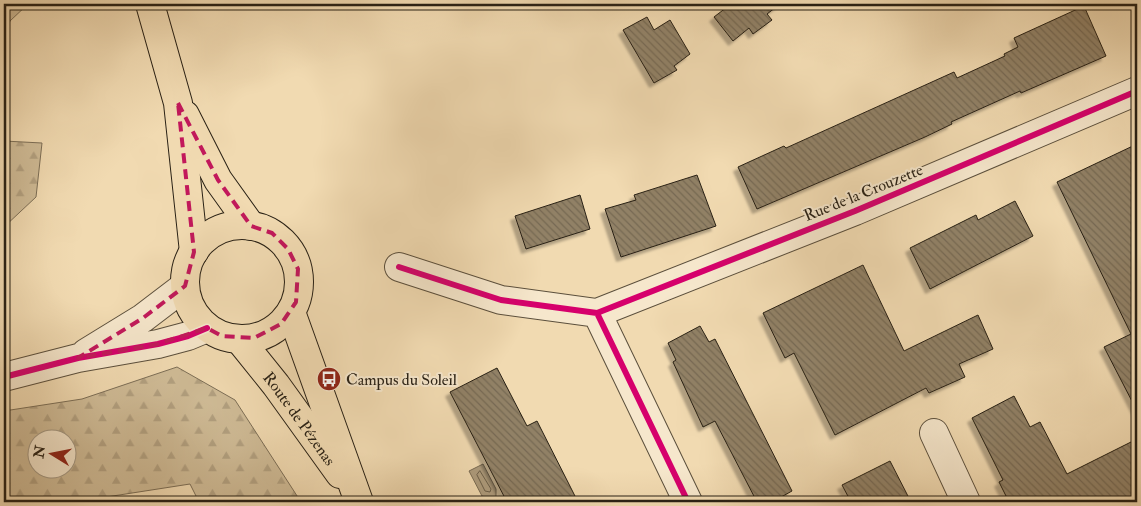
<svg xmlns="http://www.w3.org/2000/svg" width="1141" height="506" font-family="'IM FELL Double Pica',serif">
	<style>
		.forest { fill: url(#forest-firs); stroke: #7c6e56; fill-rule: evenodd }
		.water { fill: #ad9b7c; stroke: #786a53 }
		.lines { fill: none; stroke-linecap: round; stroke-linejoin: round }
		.shore { stroke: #6b5e48; stroke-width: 1 }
		.building { fill: url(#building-back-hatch); stroke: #292115; filter: url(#shadow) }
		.minor-casing { stroke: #5b4f3c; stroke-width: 30 }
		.tertiary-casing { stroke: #5b4f3c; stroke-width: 30 }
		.primary-casing { stroke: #292115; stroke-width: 30 }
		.minor { stroke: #f6e7cc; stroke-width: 28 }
		.tertiary { stroke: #f6e7cc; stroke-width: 28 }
		.primary { stroke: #f1dab1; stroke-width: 28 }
		.cycleway-casing { stroke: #f6e7cc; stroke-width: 9 }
		.cycleway { stroke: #d6006c; stroke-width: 6 }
		.marked { fill: none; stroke: #c2185b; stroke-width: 4; stroke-dasharray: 10 6; stroke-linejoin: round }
		.labels { text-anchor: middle; stroke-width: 4; stroke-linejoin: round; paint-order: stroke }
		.street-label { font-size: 16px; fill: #292115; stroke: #f6e7cc }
		.poi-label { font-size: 16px; fill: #292115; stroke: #f6e7cc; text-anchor: start }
	</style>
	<defs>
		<pattern id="forest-firs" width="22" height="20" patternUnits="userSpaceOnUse" patternTransform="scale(1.25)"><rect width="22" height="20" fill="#cfbb96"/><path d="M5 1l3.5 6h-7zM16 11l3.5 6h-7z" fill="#b2a080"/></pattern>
		<pattern id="building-back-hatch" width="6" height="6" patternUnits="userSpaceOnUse" patternTransform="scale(1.25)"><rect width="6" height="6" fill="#918166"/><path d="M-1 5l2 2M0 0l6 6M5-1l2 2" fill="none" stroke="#766953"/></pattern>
		<filter id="shadow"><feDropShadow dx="-4.5" dy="4.5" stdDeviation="1" flood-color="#0004"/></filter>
	</defs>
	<rect width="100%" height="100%" fill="#f1dab1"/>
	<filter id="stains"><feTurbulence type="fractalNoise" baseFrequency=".004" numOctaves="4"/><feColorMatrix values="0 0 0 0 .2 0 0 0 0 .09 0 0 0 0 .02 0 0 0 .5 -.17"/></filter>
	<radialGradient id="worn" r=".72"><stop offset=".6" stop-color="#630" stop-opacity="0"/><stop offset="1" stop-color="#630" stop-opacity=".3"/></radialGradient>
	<!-- forest -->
	<path class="forest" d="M4,4H28L10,21L4,40Z
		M4,141L42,143L36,197L4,227Z
		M177,367L235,400L301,502H199L190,484L87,500L86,502H4V411L82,399ZM38,438H68V468H38Z"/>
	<!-- water -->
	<path class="water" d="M483,464L496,489V496L493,499L482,496L469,471Z"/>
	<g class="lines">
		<!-- shore -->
		<path class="shore" d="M480,471L491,489L490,492L485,491L477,475Z"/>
	</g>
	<!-- building -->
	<path class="building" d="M731,4H780L767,14L772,20L753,34L749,28L733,41L714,17Z
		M1084,6L1106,56L1021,93L1020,91L951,122L952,124L925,137L757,209L738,167L784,146L786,148L954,72L957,78L1005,56L1004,54L1018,47L1014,38Z
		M647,17L654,30L670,20L690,54L674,66L677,70L654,83L623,30Z
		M1137,144V411L1104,347L1131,334L1057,182Z
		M697,175L716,226L621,257L605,209L636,200L634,195Z
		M580,195L590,229L526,249L515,216Z
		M1015,201L1033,236L930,289L910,248L976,215L978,220Z
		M863,265L904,351L978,315L993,349L959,364L965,377L929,393L926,388L835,435L794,353L785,358L763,313Z
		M700,326L709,342L715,339L792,491L772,502H757L715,421L703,427L673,362L676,360L668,343Z
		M497,368L527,426L537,421L578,502H507L450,392Z
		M1014,396L1030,427L1040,422L1067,474L1137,439V502H1009L999,482L1003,480L972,418Z
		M890,461L911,502H851L842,485Z"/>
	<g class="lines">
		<!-- minor casing -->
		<g class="minor-casing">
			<path id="minor" d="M399,267L501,300L597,313L855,211L1137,91
				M597,313L688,502
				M934,433L966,502"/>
		</g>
		<!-- tertiary casing -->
		<g class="tertiary-casing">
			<path id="tertiary" d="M86,353L143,318L185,286
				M4,377L78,358L158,344L188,336L207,328"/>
		</g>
		<!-- primary casing -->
		<g class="primary-casing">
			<g id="primary">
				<path d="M150,4L178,103L194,252"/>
				<path d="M185,115L218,180L251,226"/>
				<circle cx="242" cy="282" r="57"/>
				<path d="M291,312L359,502"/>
				<path id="s1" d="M239,339L276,385L340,474"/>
			</g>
		</g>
		<!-- minor -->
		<use href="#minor" class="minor"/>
		<!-- tertiary -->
		<use href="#tertiary" class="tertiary"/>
		<!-- primary -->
		<use href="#primary" class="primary"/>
		<!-- cycleway casing -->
		<g class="cycleway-casing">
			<path id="cycleway" d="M399,267L501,300L597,313L855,211L1137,91
				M597,313L688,502
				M4,377L78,358L158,344L188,336L207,328"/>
		</g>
		<!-- cycleway -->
		<use href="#cycleway" class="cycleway"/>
	</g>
	<!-- marked area -->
	<path class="marked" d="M178,103L218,180L251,226L272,233L288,249L298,269L296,302L281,324L254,338L222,336L207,328L158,344L78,358L143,318L185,286L194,252Z"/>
	<!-- icons -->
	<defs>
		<g id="bus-disc" transform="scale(1.25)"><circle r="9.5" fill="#8f2418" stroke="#f6e7cc"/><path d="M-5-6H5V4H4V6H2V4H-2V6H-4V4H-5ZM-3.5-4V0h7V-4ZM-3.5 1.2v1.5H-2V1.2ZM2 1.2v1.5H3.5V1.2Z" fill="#fff"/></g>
	</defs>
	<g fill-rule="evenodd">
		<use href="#bus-disc" x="329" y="379"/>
	</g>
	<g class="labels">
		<!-- street labels -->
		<g class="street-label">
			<text transform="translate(863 192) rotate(-22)" y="6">Rue de la Crouzette</text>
			<text dy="6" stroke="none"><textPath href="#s1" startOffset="100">Route de Pézenas</textPath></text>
		</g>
		<!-- poi labels -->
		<g class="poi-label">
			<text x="346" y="385">Campus du Soleil</text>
		</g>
	</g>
	<!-- margin -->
	<rect width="1141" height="506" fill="none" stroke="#f1dab1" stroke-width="20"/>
	<rect x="5" y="5" width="1131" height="496" fill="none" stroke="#292115" stroke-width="2.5"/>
	<rect x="10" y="10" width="1121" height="486" fill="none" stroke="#292115"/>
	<!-- north arrow -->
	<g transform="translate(52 454) rotate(280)"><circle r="24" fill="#f6e7cc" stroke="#a49883"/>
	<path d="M0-4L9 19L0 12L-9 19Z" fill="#8f2418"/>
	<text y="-8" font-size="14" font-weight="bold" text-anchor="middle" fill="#292115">N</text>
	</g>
	<rect width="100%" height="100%" filter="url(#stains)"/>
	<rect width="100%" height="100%" fill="url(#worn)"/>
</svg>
